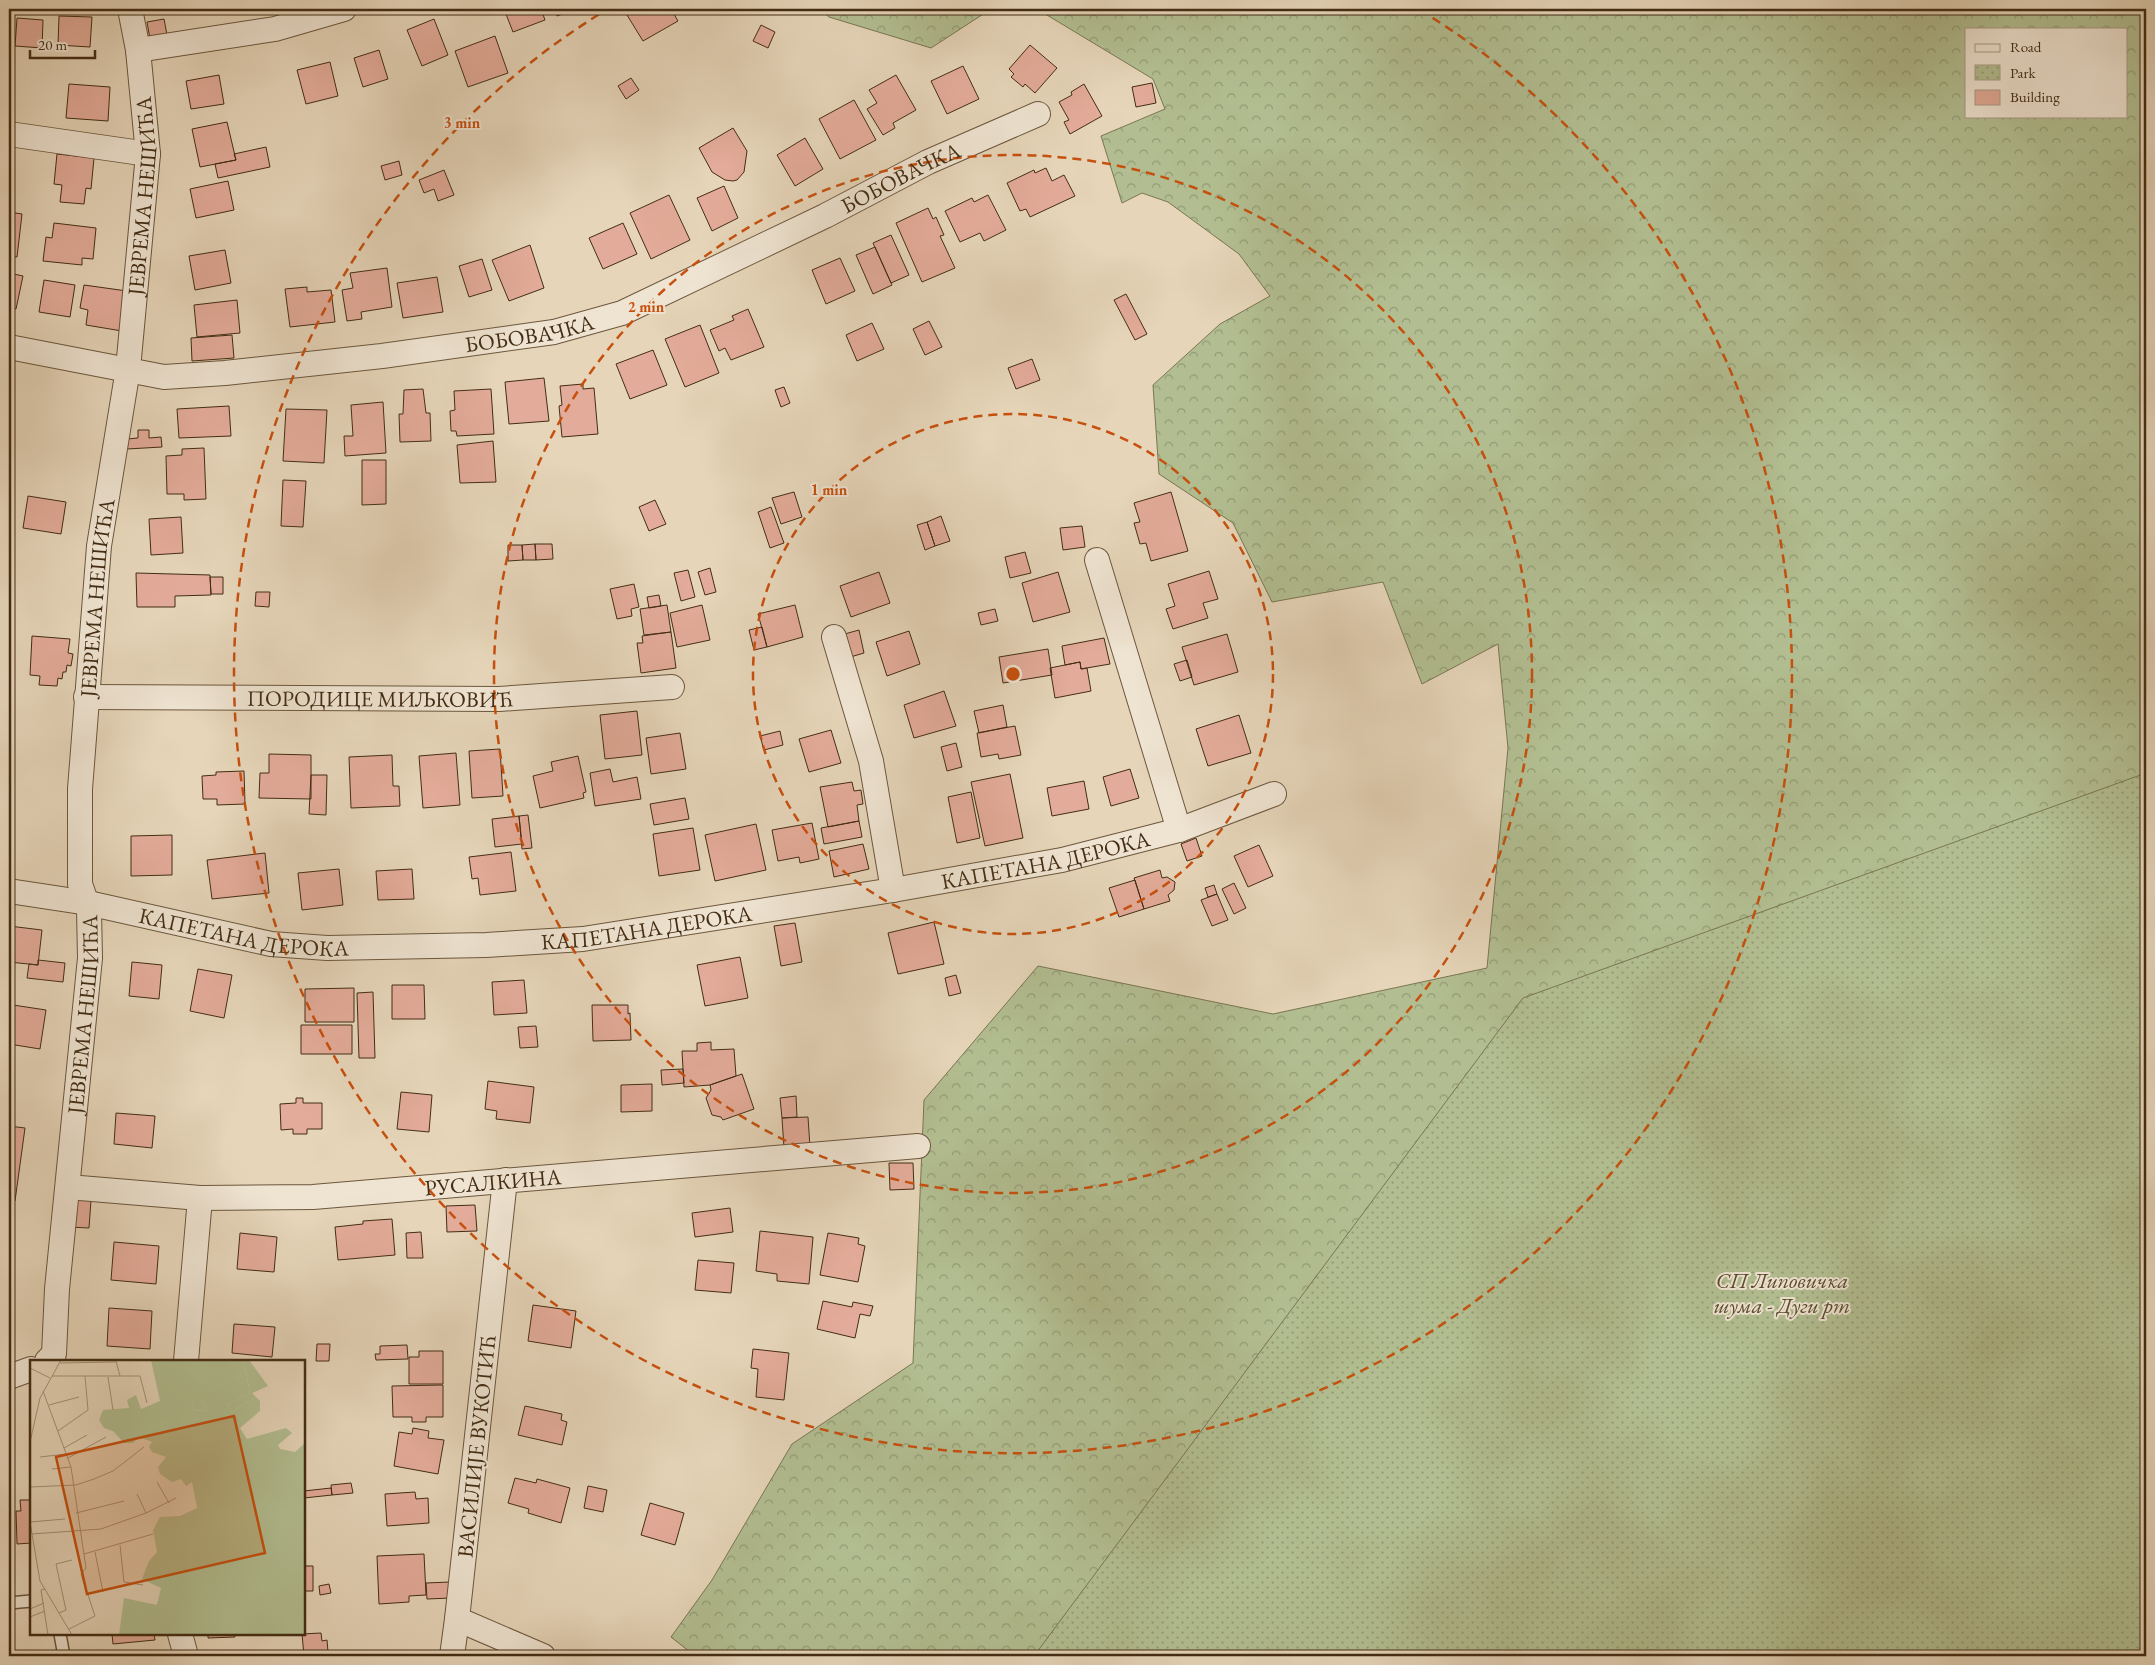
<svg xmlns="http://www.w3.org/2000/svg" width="2155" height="1665" font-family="'EB Garamond',serif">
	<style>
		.forest { fill: url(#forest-crowns); stroke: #7a7652; fill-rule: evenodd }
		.park { fill: url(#park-dots); stroke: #7a7652 }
		.building { fill: #e3ab99; stroke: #432d14 }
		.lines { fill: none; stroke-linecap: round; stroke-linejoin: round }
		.service-casing { stroke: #6c573d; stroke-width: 14 }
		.minor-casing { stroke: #6c573d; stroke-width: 26 }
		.service { stroke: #efe4d2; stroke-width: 11 }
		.minor { stroke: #efe4d2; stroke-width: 24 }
		.ring { fill: none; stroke: #c7500e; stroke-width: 2.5; stroke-dasharray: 9 6 }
		.labels { text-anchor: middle; stroke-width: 4; stroke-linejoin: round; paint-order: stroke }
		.street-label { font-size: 22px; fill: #432d14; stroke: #efe4d2 }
		.park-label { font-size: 22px; font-style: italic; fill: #594a2d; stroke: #efe4d2 }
		.inset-road { fill: none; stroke: #a59277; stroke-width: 1 }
		.view { fill: #c7500e; fill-opacity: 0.15; stroke: #c7500e; stroke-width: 2.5 }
		.inset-edge { fill: none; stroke: #432d14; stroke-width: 2.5 }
		.centre { fill: #c7500e; stroke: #efe4d2; stroke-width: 2.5 }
		.ring-label { font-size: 15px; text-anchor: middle; font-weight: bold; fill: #c7500e; stroke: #efe4d2; stroke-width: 4; stroke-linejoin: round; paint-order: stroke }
	</style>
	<defs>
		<pattern id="forest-crowns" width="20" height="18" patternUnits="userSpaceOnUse" patternTransform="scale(1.25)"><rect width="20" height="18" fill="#b2be91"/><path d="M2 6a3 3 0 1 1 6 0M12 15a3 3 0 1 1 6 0" fill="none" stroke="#929b75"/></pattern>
		<pattern id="park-dots" width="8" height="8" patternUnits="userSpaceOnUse" patternTransform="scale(1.25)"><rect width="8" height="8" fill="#b2be91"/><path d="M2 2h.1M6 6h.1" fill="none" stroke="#929b75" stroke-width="1.8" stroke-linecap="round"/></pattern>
	</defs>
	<rect width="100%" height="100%" fill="#e6d5b9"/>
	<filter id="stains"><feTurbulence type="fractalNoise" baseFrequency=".004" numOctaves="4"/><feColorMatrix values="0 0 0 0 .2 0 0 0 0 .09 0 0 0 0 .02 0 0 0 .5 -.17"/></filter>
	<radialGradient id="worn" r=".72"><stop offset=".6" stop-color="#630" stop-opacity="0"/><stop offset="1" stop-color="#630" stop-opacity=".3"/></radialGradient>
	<!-- forest -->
	<path class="forest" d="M820,9H991L931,48L829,17Z
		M1037,9H2146V1656H695L671,1637L712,1580L792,1444L913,1363L924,1100L1038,966L1273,1014L1487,968L1508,748L1498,644L1422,684L1383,582L1272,602L1233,523L1159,474L1153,385L1220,324L1270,296L1239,254L1168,202L1142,193L1122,203L1101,136L1165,109L1153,79ZM1966,29H2126V116H1966Z"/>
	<!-- park -->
	<path class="park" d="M2146,773V1656H1034L1523,998Z"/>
	<!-- building -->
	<path class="building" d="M504,9H541L545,20L513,32Z
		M555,9H577L557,16Z
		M629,9H671L678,21L643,41L627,15L631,13Z
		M59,16L92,17L90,47L58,45Z
		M17,18L43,20L42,48L15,46Z
		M164,19L167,35L150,39L147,22Z
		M434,19L448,55L422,66L407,30Z
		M761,25L775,32L768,48L753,41Z
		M495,36L508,73L468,87L455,51Z
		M1030,45L1057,68L1035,93L1025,84L1023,87L1011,77L1014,74L1009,69Z
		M379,50L388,79L363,87L354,58Z
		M330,62L338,96L306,104L297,70Z
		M963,66L979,99L947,114L931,81Z
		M219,75L224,104L191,109L186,81Z
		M896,75L916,110L893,123L895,128L883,135L867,109L877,103L869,90Z
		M631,78L639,90L626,99L618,86Z
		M1152,83L1156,103L1136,107L1132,87Z
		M69,84L110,87L108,121L66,118Z
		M1084,84L1102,116L1070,134L1064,122L1069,120L1059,102L1072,95L1071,92Z
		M854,100L876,140L840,159L819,119Z
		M227,122L236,160L200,167L192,129Z
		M733,128L747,151L744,172L737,180L733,181L725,180L712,172L699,148Z
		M805,138L823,169L795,186L777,155Z
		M266,147L270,167L218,178L215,164L236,160L234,154Z
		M57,154L94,158L91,189L86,188L84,204L60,202L62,185L54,184Z
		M399,161L402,175L385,180L381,166Z
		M1046,168L1052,181L1064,175L1075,196L1030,217L1026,209L1020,211L1007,183L1034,170L1035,173Z
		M444,170L454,195L438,201L434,189L424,193L419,180Z
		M228,181L234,210L196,218L190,189Z
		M724,186L738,218L712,231L697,198Z
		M669,195L690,240L651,259L630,213Z
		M988,195L1006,230L984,241L980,233L960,242L945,211L972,198L974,202Z
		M928,208L933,219L936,217L944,235L940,236L955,268L922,282L896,223Z
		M9,212L22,214L17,257L9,256Z
		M54,223L96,228L93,259L82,258V265L43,261L46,237L52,238Z
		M623,223L637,254L603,269L589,238Z
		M891,235L909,275L891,283L873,243Z
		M530,245L544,288L509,301L492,260Z
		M875,247L892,285L873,294L856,255Z
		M225,250L231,283L195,290L189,256Z
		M840,258L855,291L826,304L812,270Z
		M482,259L492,290L469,297L459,266Z
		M387,268L392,307L361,312L362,319L347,321L342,290L353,288L350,273Z
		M9,273L23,276L16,309L9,307Z
		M437,277L443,312L403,318L397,283Z
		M44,280L75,285L70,317L39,312Z
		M84,285L127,291L122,331L86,325L88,310L80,308Z
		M307,287V292L331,290L335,322L290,327L285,289Z
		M1126,294L1147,334L1135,340L1114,300Z
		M237,300L240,333L197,337L194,305Z
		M748,309L764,347L731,360L725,348L719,351L710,330L734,320L732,316Z
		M929,321L942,347L925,355L913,329Z
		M872,323L884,349L857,361L846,335Z
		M700,325L719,373L685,387L665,339Z
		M232,335L234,358L192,361L191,338Z
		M653,350L667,385L630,399L616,364Z
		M1032,359L1040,380L1016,389L1008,368Z
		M544,378L549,421L509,424L505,382Z
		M583,384V389L594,388L598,434L562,437L559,406L562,405L560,386Z
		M784,387L790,403L781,407L775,390Z
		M423,389L426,413H430L431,441L400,442L399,414H403L404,390Z
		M491,389L494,434L457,436L456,431H451L450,411L455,410L454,391Z
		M383,402L386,453L345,456L344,436H353L351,405Z
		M229,406L231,436L179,438L177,409Z
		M286,409L327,410L324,463L283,461Z
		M138,430H149V438L161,437L162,447L127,449V439L138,438Z
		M493,441L496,482L460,483L457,445Z
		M204,448L206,499L184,500V494H167L166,456L182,455V449Z
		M362,460H386V504L362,505Z
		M283,480L306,481L303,527L281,526Z
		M794,492L802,517L781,524L772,498Z
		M1171,492L1188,551L1151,561L1146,543L1140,544L1134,523L1140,522L1134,503Z
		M28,496L66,502L61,534L23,528Z
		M655,500L666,524L649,531L639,507Z
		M771,507L784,543L770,548L758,512Z
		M941,516L950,541L935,546L927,522Z
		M181,517L183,553L151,555L149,519Z
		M927,522L935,546L925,550L917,525Z
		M1082,526L1085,547L1063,550L1060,528Z
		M535,544H552L553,559L536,560Z
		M535,544L536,560H523L522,545Z
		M508,545H522L523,560L508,561Z
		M1025,552L1031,573L1010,578L1005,557Z
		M710,568L716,592L705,595L698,572Z
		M688,570L695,597L681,601L674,573Z
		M1209,571L1218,599L1203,603L1208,618L1173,629L1166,609L1175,606L1168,584Z
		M879,572L890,603L851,617L840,586Z
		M1058,572L1070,612L1033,622L1022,583Z
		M136,573L210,575L211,595L175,596V607H137Z
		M210,577H223V594H211Z
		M634,584L639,607L631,609L632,616L617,619L610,589Z
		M256,592H270L269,607L255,606Z
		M659,595L661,606L649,608L647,597Z
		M667,605L671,632L644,635L640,609Z
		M702,605L710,640L677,647L670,613Z
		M795,605L803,637L767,647L758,614Z
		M995,609L998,621L981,625L978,613Z
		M762,627L767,647L754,650L749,630Z
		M859,630L864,653L847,658L841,635Z
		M909,631L920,664L887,676L876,642Z
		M671,632L676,668L641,673L637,643H643L642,636Z
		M1227,634L1238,672L1194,685L1182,647Z
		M32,636L70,639L68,653L73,654L71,666L67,665L66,672H63L62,679L58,678L57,686L39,685L40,676L30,675Z
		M1104,638L1110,664L1081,669L1080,662L1065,665L1062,646Z
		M1048,649L1052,675L1003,683L999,657Z
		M1187,660L1192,677L1180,681L1174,664Z
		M1080,662L1081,669L1087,668L1091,691L1055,698L1050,668Z
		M9,668L14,669L11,696H9Z
		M944,691L956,726L914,738L904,705Z
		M1003,705L1007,727L979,733L974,711Z
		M637,711L642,755L605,759L600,715Z
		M1239,715L1251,753L1208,766L1196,729Z
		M1015,726L1021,755L999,759L998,754L981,757L977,733Z
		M831,730L841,763L809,772L799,739Z
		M780,731L783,745L764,750L760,736Z
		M680,733L686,769L651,774L646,738Z
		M956,743L962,767L947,771L941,747Z
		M500,749L503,796L472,798L469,751Z
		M456,753L460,805L423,808L419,756Z
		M269,754L311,755V799L259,798L260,773H269Z
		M392,755L393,786H399L400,806L351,808L349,757Z
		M578,756L586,792L583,793L584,798L540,808L533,776L553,771L551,762Z
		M610,769L613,782L637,777L641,799L595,806L590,773Z
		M1130,769L1139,798L1111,806L1103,777Z
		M244,771L245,804L217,805V799H203L202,776L216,775V772Z
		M1010,774L1023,838L985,846L971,782Z
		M311,775H327L326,815L309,814Z
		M1084,781L1089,809L1052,816L1047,788Z
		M852,782L854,791L861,790L863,804L857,805L859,821L828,827L820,787Z
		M971,792L980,838L957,843L948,797Z
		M685,798L689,819L654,825L650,804Z
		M528,815L532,848L522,849L519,816Z
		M519,816L522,844L495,847L492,819Z
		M859,821L862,837L824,844L821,828Z
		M812,823L819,859L800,863L799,857L778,861L772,830Z
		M756,824L766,870L715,881L705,835Z
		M693,828L700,870L659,876L653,834Z
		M172,835V875L131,876V836Z
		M1196,838L1202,856L1187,861L1181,844Z
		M863,844L869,869L834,877L829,851Z
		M1259,845L1273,876L1248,887L1234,856Z
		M511,852L516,891L480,895L478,878L472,879L469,857Z
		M265,853L269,893L212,899L207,860Z
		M339,869L343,905L302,910L298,873Z
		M412,869L414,899L378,900L376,871Z
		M1160,870L1162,878L1167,877L1175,882L1174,890L1168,895L1170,901L1144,909L1134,878Z
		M1135,880L1144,909L1119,917L1109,888Z
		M1234,883L1246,908L1234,914L1222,889Z
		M1214,885L1217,894L1208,897L1205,888Z
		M1217,894L1228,920L1212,926L1201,900Z
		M934,922L944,964L898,974L888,933Z
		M795,923L802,962L781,966L774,926Z
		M9,926L42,930L38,965L9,962Z
		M740,957L748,998L705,1006L697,965Z
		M38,960L65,963L63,982L27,978L29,964L38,965Z
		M132,962L162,965L159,999L129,996Z
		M198,969L232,975L224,1018L190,1011Z
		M956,975L961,993L949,996L945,978Z
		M524,980L527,1013L494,1015L492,982Z
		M392,985H424L425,1019H392Z
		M354,988V1022H305V989Z
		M373,992L375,1058H359L357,993Z
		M13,1005L46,1010L40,1049L9,1044Z
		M592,1005H628V1014L630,1013L631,1040L593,1041Z
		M301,1025H352V1054H301Z
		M536,1026L538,1047L520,1048L518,1027Z
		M711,1042V1050L734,1049L736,1076L710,1085L684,1087L682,1051H697V1043Z
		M683,1069L684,1083L662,1085L661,1070Z
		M742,1074L754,1109L723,1120L721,1117L712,1115L706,1098L711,1090L710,1085Z
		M488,1081L534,1087L530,1123L496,1119L497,1111L485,1109Z
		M652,1084V1111L621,1112V1085Z
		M401,1092L432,1095L429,1132L397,1129Z
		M796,1096L797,1117L782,1118L780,1098Z
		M296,1098H303V1103H322V1129H307V1134H293V1129L281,1130L280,1104L296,1103Z
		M116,1113L155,1116L152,1148L114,1144Z
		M808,1117L810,1147L784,1148L782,1118Z
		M9,1126L25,1128L15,1201H9Z
		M889,1163H913L914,1189L890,1190Z
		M70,1199L91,1200L89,1228L68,1227Z
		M475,1205L477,1231L447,1232L446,1206Z
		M730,1208L733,1232L695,1237L692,1213Z
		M392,1219L395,1255L338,1260L335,1227L363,1224V1221Z
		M760,1231L813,1237L809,1284L777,1281V1274L756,1271Z
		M421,1232L423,1258H407L406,1233Z
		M240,1233L277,1237L274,1272L237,1269Z
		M828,1233L859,1238L858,1244L865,1246L858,1282L820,1275Z
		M114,1242L159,1246L156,1284L111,1280Z
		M698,1260L734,1263L731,1293L695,1290Z
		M823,1301L852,1307L853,1302L873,1306L870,1316L860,1314L855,1338L817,1329Z
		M533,1305L576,1311L571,1348L528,1341Z
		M109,1308L152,1311L150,1349L107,1346Z
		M234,1324L275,1327L272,1357L232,1353Z
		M317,1344H330L329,1361H316Z
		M407,1345L408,1359L376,1360L375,1354H380V1346Z
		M753,1349L789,1353L784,1400L756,1397L758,1369L751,1368Z
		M419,1351H443V1384H409V1357H419Z
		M443,1385V1417H426V1422H412V1417H393L392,1386Z
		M525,1406L562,1414L561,1420L567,1422L562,1445L518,1435Z
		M413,1428L429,1431L428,1438L444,1440L438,1474L394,1466L399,1432L412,1434Z
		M515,1478L536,1483L537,1479L570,1488L561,1523L528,1513L529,1509L508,1503Z
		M351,1483L353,1493L332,1495L331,1485Z
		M588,1486L607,1490L603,1512L584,1508Z
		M331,1488L332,1495L304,1498V1491Z
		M415,1492L416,1499L428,1498L429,1523L387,1526L385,1494Z
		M20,1500H31V1543L17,1544L16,1511H21Z
		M650,1503L684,1513L675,1545L641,1535Z
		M424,1554L426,1595L409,1596V1602L379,1604L377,1556Z
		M304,1566H313V1591H304Z
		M450,1582L451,1598L427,1599L426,1583Z
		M329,1584L331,1593L320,1595L319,1586Z
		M321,1633L322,1641L327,1640L328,1652L323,1653L324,1656H304L302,1634Z
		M112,1634H154L155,1640L113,1644Z
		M208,1634H235V1637L208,1638Z"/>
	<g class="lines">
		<!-- service casing -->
		<g class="service-casing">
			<path id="service" d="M9,1603L31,1601
				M60,1634L64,1656"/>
		</g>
		<!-- minor casing -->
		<g class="minor-casing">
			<g id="minor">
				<path d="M138,50L275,29L344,9"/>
				<path d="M9,134L148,154"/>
				<path id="s1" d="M9,347L164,377L225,373L382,356L554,332L622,313L825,216L928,162L1038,114"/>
				<path d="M1097,560L1179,830"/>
				<path d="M834,637L871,761L893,890"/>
				<path id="s2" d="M86,697L499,699L672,687"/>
				<path id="s3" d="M9,891L88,903L271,944L327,948L486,945L583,939L893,890L1062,860L1179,830L1274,794"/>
				<path d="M505,1180L457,1619L543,1656"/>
				<path id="s4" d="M68,1187L200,1198L313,1197L918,1146"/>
				<path id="s5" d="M47,1361L54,1354L57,1289L90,958L89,910L80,884V789L99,546L128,369L148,154L138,50L130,9"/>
				<path d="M186,1361L200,1198"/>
				<path d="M9,1377L31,1369"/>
				<path d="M180,1634L186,1656"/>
				<path d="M452,1656L457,1619"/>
			</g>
		</g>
		<!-- service -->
		<use href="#service" class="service"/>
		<!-- minor -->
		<use href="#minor" class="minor"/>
	</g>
	<!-- distance rings -->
	<g class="ring">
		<circle cx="1013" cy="674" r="260"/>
		<circle cx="1013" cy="674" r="519"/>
		<path d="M1420 10A779 779 0 1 1 606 10"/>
	</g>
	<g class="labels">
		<!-- street labels -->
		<g class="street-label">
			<text dy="8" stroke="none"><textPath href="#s1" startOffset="931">БОБОВАЧКА</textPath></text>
			<text dy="8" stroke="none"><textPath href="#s5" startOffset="1175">ЈЕВРЕМА НЕШИЋА</textPath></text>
			<text dy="8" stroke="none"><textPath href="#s1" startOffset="526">БОБОВАЧКА</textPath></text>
			<text dy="8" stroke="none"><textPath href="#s5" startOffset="770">ЈЕВРЕМА НЕШИЋА</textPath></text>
			<text dy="8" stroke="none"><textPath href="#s2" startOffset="294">ПОРОДИЦЕ МИЉКОВИЋ</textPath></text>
			<text dy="8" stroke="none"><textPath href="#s3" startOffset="1049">КАПЕТАНА ДЕРОКА</textPath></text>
			<text dy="8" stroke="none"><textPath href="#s3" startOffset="644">КАПЕТАНА ДЕРОКА</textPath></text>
			<text dy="8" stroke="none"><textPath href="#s3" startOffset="239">КАПЕТАНА ДЕРОКА</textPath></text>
			<text dy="8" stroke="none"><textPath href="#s5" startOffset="351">ЈЕВРЕМА НЕШИЋА</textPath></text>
			<text dy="8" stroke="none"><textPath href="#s4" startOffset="426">РУСАЛКИНА</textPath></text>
			<text transform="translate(476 1446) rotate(-84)" y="8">ВАСИЛИЈЕ ВУКОТИЋ</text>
		</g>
		<!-- park labels -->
		<g class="park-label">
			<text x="1782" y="1288">СП Липовичка<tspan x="1782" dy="25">шума - Дуги рт</tspan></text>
		</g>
	</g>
	<!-- overview -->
	<g transform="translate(30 1360)">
		<rect width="275" height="275" fill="#e6d5b9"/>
		<path d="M214,0H219L238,26L222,33L226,37L202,52L197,45L220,34ZM167,18H172L177,28L171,39L177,51L162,50L163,23Z" fill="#b2be91"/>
		<path d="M121,0H214L220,34L197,45L202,52L226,37L230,41V51L210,68L217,79L256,68L262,73L248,85L250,89L265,92L275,83V275H89L94,238L127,245L131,228L112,219L119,201L127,192L123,170L130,157L150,156L167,148L162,122L156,126L151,119L142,122L130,114L128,107L136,97L122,92L119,87L122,82L109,77L103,83H94L83,71L74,68L69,60L73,50L99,48L97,40L106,35L111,49L130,41ZM167,18H172L176,28L171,32V39L177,51L162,50L164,23Z" fill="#b2be91" fill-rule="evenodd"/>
		<path d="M227,114L275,120V275H117L120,259L170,150Z" fill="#b2be91"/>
		<path class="inset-road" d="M86,1L90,16M30,3L86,2M0,8L20,18M22,16H110L117,43M78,17L83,50M13,31L41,107L56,208L51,214L65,256L39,269M19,45L49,37M28,71L58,50L55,16M0,82L10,38L31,0M34,88L57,75M10,97L36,94M38,98L76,77M22,109L41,107M127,122L139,143M0,127L46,125L64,119L83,111L114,87M107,134L116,153M46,153L94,141M0,162L35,159M0,162L10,221L42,275M2,174L71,169L116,153L146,138M90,185L94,222L113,225M65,192L73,232M54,194L123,174M15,229L11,230L18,275M0,249L14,243M29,253L36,250L26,204L42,200M0,257L15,251"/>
		<path class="view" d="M204,56L235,193L57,234L26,97Z"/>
		<rect width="275" height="275" class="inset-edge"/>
	</g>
	<circle cx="1013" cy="674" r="8" class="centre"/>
	<g class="ring-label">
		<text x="462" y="128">3 min</text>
		<text x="646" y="312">2 min</text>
		<text x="829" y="495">1 min</text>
	</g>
	<!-- margin -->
	<rect width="2155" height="1665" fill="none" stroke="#e6d5b9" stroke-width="30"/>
	<rect x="10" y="10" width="2135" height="1645" fill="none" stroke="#432d14" stroke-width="2.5"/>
	<rect x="15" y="15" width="2125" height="1635" fill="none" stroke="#432d14"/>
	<!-- legend -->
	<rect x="1965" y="28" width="162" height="90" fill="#efe4d2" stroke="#aa9b86"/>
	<rect x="1975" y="44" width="25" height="8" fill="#efe4d2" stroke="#aa9b86"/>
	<text x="2010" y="52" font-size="15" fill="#432d14">Road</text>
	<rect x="1975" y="65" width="25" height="15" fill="url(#park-dots)" stroke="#aa9b86"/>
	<text x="2010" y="78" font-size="15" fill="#432d14">Park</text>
	<rect x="1975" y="90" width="25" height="15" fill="#e3ab99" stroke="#aa9b86"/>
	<text x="2010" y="102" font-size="15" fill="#432d14">Building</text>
	<!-- scale -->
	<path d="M30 50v8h65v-8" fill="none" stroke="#432d14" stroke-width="2.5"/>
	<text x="38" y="50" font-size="15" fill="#432d14" stroke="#efe4d2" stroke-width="4" paint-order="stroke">20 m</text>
	<rect width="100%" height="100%" filter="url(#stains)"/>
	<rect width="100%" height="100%" fill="url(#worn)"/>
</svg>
